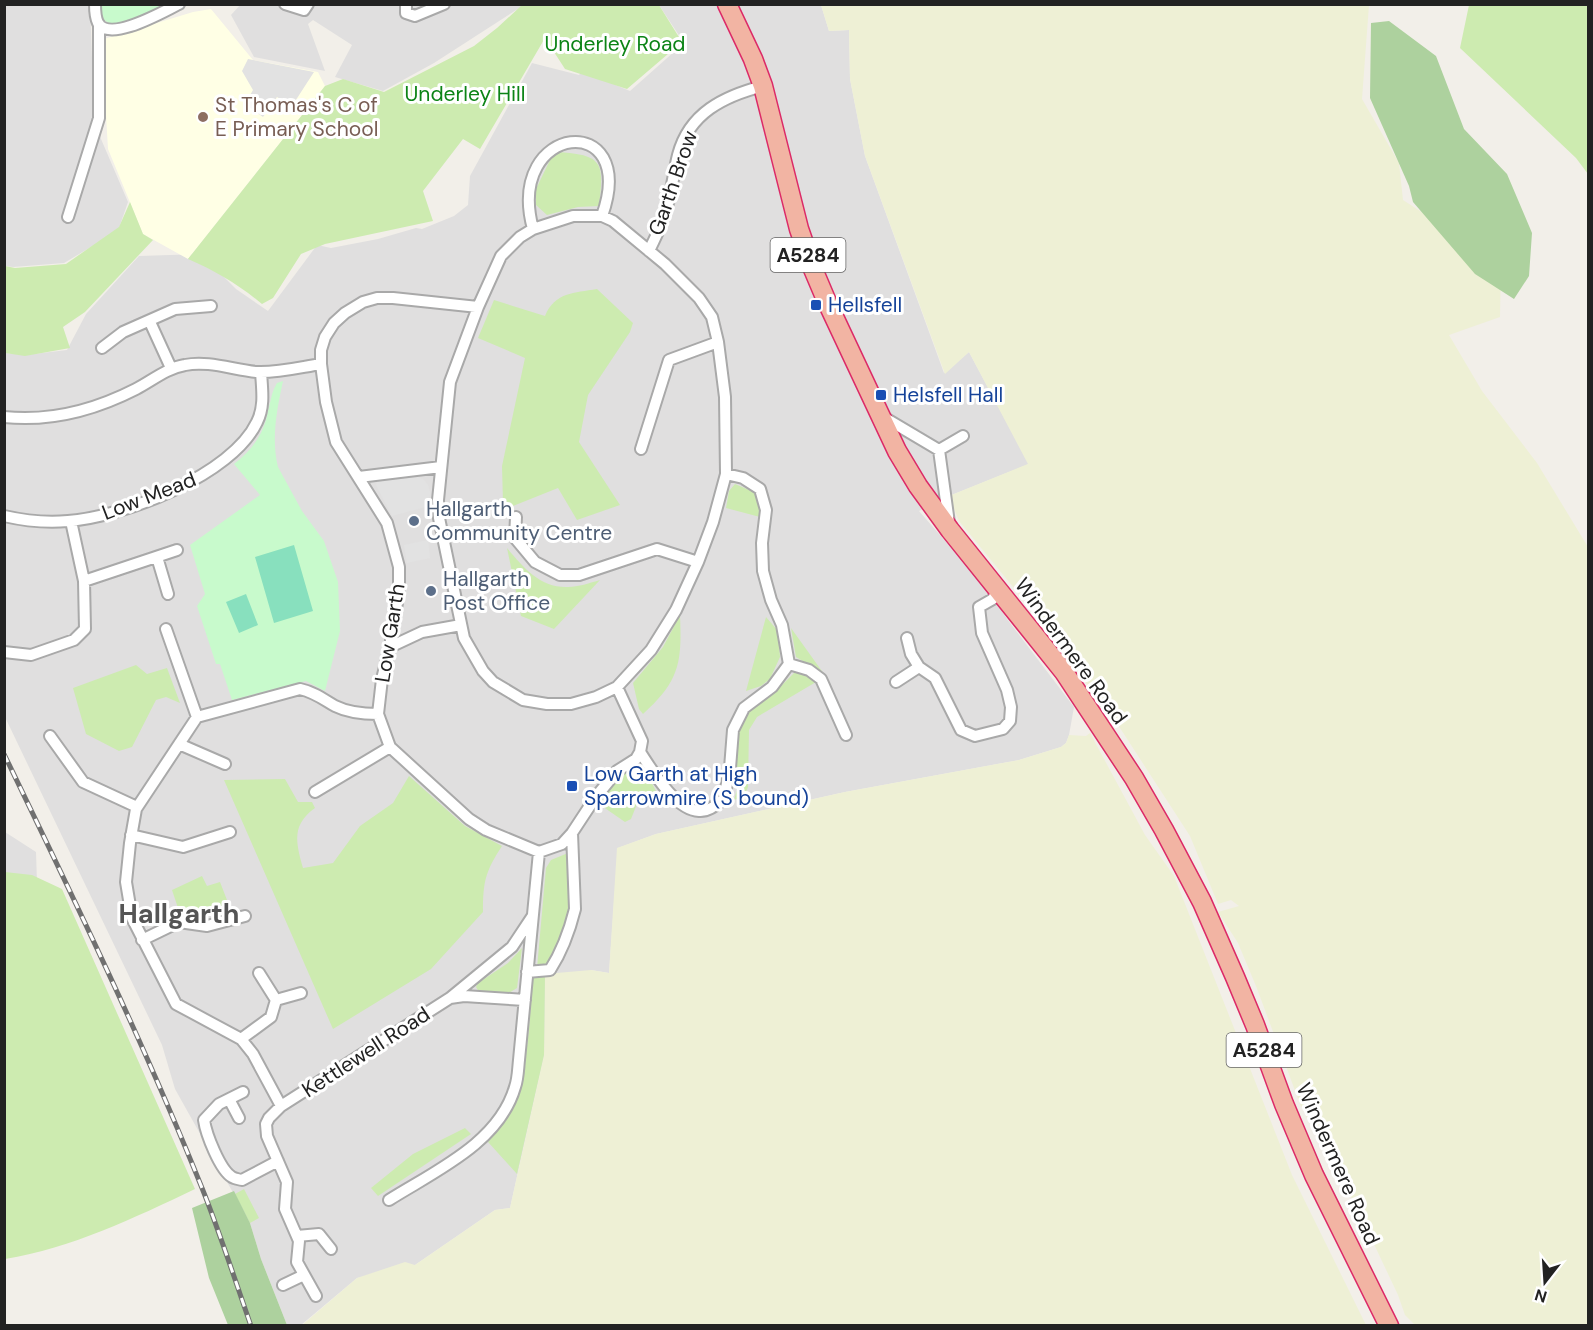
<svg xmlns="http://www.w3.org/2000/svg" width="1593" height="1330" font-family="'DM Sans',sans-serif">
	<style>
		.residential { fill: #e0dfdf }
		.education { fill: #ffffe5 }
		.farmland { fill: #eef0d5 }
		.grass { fill: #cdebb0 }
		.forest { fill: #add19e }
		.park { fill: #c8facc }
		.pitch { fill: #88e0be }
		.parking { fill: #e2e2e2 }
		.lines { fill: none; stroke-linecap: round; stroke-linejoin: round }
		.minor-casing { stroke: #a9a9a9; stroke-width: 14 }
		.trunk-casing { stroke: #dc2a67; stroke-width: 21 }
		.minor { stroke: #fff; stroke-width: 10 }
		.trunk { stroke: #f2b4a3; stroke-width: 18 }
		.rail-casing { stroke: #707070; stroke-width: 5 }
		.rail { stroke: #fff; stroke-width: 3; stroke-dasharray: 9; stroke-linecap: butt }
		.education-dot { fill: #8d6e63; stroke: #fff; stroke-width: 2 }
		.transit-dot { fill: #1a4fb4; stroke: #fff; stroke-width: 2 }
		.service-dot { fill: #5c6f8a; stroke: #fff; stroke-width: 2 }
		.labels { text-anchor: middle; stroke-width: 6; stroke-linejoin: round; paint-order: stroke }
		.shield { fill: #fff; stroke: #646464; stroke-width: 1.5 }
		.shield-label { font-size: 20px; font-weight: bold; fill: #222 }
		.park-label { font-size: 21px; fill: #0c8416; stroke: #fff }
		.education-label { font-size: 21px; fill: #785e54; stroke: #fff; text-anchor: start }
		.street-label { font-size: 21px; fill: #222; stroke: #fff }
		.transit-label { font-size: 21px; fill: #164399; stroke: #fff; text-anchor: start }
		.service-label { font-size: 21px; fill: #4e5e75; stroke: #fff; text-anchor: start }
		.district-label { font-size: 27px; font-weight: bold; fill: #555; stroke: #fff }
	</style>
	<rect width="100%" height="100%" fill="#f2efe9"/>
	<!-- residential -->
	<path class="residential" d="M241,4L524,5L434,63L383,91L335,77L352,45L313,20L308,24L325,71L254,57L231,15Z
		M5,5H90L94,111L101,139L128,202L118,231L64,263L13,267L5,266Z
		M659,5H821L829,31L849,30L850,79L865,156L944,373L969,352L1029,464L949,496L919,511L988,590L1007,619L1074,707L1069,735L1066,743L1061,747L1019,760L845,792L656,834L618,848L609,973L591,970L544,1055L510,1208L495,1210L415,1265L357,1278L301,1325H287L261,1259L250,1223L175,1089L162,1045L5,717V353L25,355L67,350L86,314L139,256L201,254L236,289L268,311L317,245L331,248L378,239L416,228L422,229L454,216L468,205L470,176L532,63L579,75L582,71L630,91L684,43Z
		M5,832L36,852L37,882L5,877Z"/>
	<!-- education -->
	<path class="education" d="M211,9L253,60L318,72L325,86L188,259L143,234L108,149L102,46L104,39L193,12Z"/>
	<!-- farmland -->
	<path class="farmland" d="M821,5H1369L1362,99L1399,163L1403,200L1501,263L1500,317L1449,335L1482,391L1537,463L1588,547V1325H1415L1405,1315L1398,1295L1356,1206L1320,1144L1300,1104L1256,986L1238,943L1218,912L1239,906L1231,900L1218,904L1190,836L1120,728L1023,599L959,521L949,496L1028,464L969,352L945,374L865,156L850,79L849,30L829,31Z
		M1090,733L1145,835L1174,876L1292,1175L1366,1325L301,1326L357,1278L405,1262L415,1265L495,1210L510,1208L544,1055L545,974L591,970L609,973L617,848L656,834L845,792L1019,760L1061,747L1066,743L1069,735L1086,736Z"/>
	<!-- grass -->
	<path class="grass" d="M522,5H659L682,42L627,89L565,69L545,38L480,149L463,139L423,191L433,221L325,244L301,254L273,298L262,304C239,285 216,271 188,259L325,86L343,79L384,92L474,46L497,28Z
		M1469,5H1588V174L1576,158L1460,48Z
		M558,152C604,155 604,163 599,206L578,207L547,215L536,205V189L550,160Z
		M130,202L143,234L153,240L85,312L63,327L70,348L25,356L5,353V266L15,268L66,264L119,227Z
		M597,289L633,323L630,332L588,395L579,442L620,505L577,520L558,488L513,506L503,503L502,466L525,358L478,338L494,300L545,316C555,292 574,293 597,289Z
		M735,484L754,492L759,504L760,517L726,508L729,491Z
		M507,548C523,567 540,588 568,587C578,587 590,583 600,580L554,629L521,616Z
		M680,615C682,662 680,681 643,714L639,709L633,683L663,647Z
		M766,617L778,631L780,657L770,679L761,686L746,691Z
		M791,628L824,674L796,657Z
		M136,665L147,674L167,668L180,703L166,697L156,700L132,747L119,751L86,734L73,688Z
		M801,672L810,676L816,682L757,717L749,730L748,787L744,796L734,800L739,783L735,763L738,727L748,710L774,693L794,673Z
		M631,767L646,772L656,791L637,804L631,819L625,822L599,804L619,776Z
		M409,776L465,826L502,846C485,872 483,882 483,912L431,969L333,1029L224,780L285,779L298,802H312L315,808C291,825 296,843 303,868L333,863L360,826L393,803Z
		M568,853L569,914L552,962L547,968H537L546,868L551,860Z
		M5,872L32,875L62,889L195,1189C134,1218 72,1248 5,1259Z
		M202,876L207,886L220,882L227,900L221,907L226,916L215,922L217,916L194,909L190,919L182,920L172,890Z
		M522,948L517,988L507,994L479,992L476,987L478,983L508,963Z
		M545,974L544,1055L517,1174L488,1142C530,1097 528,1033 533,975Z
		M465,1128L471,1134L378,1196L371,1188L413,1154Z
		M244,1189L259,1218L250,1223L235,1194Z"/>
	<!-- forest -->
	<path class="forest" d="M1389,21L1436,56L1464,129L1507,174L1532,233L1529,276L1514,299L1475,274L1413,202L1409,186L1370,98L1371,23Z
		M234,1191L250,1223L261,1259L287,1325H228L209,1278L192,1208Z"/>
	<!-- park -->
	<path class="park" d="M100,5H171C157,10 121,31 107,22C101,19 101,10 100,5Z
		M283,381C277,409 271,439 278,467L302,511L324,541L338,582L340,631L325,691L306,681L232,700L220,664H216L197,606L205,594L190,545L260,495L234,464C252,450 264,434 268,411C271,401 271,393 277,383Z"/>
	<!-- pitch -->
	<path class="pitch" d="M294,545L313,611L274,623L255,557Z
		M246,594L258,625L239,633L226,602Z"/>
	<!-- parking -->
	<path class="parking" d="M248,59L253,60L314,72L292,106L277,97L263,117L245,104L253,90L242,71Z
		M418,477L423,479L428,485L430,492L429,506L392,516L376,485L378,481Z
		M428,540L430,558L407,563L404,545Z"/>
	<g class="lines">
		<!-- minor casing -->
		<g class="minor-casing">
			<path id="minor" d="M95,4C95,11 95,17 98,23C110,43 164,11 179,4
				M285,4L304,10L308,4
				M406,4V13L415,16L444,4
				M573,216H602L613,221L665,264L699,298L712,317L718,342L725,397L726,474L713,522L698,562L676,610L651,650L617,687L596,697L571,704H547L523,700L493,682L483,671L464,638L439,518L438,500L450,382L478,307L501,256L520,237L533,229Z
				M68,217L99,118V24
				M533,229C504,122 640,109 602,216
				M649,251C654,240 660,229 664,217C671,198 673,175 678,155C689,113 724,96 763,86
				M478,307L393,298H377L363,302L345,313L334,323L325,337L321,350V364L326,402L336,442L387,523L399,567V590L390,647L382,679L378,714L390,747L469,819L486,830L539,852L562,844L572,833L595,798L617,771L636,759L640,752
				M150,322L171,368
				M102,348L123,332L175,309L211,306
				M880,415L939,450L949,523
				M4,417C51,422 95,410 136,389C153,380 167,368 185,365C208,360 234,370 257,372C278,373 301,367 321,364
				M641,449L669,360L718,342
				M939,450L963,436
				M359,477L441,467
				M4,516C26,521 46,523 68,521C124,517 232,475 257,422C265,406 262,389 261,372
				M516,517L515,538L535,562L560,575H579L657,549L698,562
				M157,557L168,594
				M84,581L177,550
				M166,629L197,717
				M907,638L911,654L919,667L935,678L961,730L975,736L1003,729L1010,721L1011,707L1007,690L982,633L979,607L993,599L995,594L999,591
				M390,647L422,632L461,625
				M4,652L31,655L74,640L85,629L84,581L71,521
				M789,664L809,670L821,679L846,735
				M896,682L919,667
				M617,687L642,741L640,752C652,770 675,810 699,811C708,812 716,805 724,799L730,768L733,730L744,708L772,687L789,664L782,625L771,600L763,571L762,543L766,510L760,489L743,478L726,474
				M50,736L83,782L137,807
				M179,744L225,764
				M315,792L390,747
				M131,835L183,847L230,832
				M142,940L179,922L207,926L245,916
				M527,972L550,970C561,953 570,929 575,909L572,833
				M259,973L276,1000
				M450,998L464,996L525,1000
				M241,1039L271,1017L276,1000L301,993
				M243,1092L219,1104L204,1120C206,1134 220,1170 232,1177C233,1178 241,1180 242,1180L278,1161
				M229,1099L239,1118
				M281,1106L253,1054L241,1039L176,1004L132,918L126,882L130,843L136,809L197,717L300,689C314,692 323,699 335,706C349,713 363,714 378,714
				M389,1200C435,1171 499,1143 515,1087C518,1079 518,1069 519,1060L539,852
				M297,1236L319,1234L331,1249
				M283,1285L304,1275
				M316,1296L297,1262L299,1241L285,1209L287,1182L267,1136L266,1124L269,1118L281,1106L450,998L512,947L532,917"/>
		</g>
		<!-- trunk casing -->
		<g class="trunk-casing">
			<path id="trunk" d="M727,4L753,59L763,86L799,229L813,269L827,302L897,451L918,486L950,530L1064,672L1134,778L1164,830L1202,902L1235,977L1255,1025L1284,1104L1314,1175L1389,1326"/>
		</g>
		<!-- minor -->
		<use href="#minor" class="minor"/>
		<!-- trunk -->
		<use href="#trunk" class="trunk"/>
		<!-- rail casing -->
		<g class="rail-casing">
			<path id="rail" d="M4,754C73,897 143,1041 202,1188C220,1233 235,1280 251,1326"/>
		</g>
		<!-- rail -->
		<use href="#rail" class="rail"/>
	</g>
	<!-- markers -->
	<circle class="education-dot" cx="203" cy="117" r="6"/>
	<g class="transit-dot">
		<rect x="810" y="299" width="12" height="12" rx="3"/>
		<rect x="875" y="389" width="12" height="12" rx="3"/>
		<rect x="566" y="780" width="12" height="12" rx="3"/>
	</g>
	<g class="service-dot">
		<circle cx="414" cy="521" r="6"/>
		<circle cx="431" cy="591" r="6"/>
	</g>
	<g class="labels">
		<!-- shield labels -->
		<g class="shield">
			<rect x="770.5" y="238" width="75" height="34" rx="4.5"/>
			<rect x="1226.5" y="1033" width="75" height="34" rx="4.5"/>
		</g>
		<g class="shield-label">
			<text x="808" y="262">A5284</text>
			<text x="1264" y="1057">A5284</text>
		</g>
		<!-- park labels -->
		<g class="park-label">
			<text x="615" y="51">Underley Road</text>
			<text x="465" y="101">Underley Hill</text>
		</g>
		<!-- education labels -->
		<g class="education-label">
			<text x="215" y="112">St Thomas's C of<tspan x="215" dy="24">E Primary School</tspan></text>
		</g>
		<!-- street labels -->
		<g class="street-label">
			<text transform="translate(673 183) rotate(-71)" y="7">Garth Brow</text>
			<text transform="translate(149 496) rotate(-21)" y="7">Low Mead</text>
			<text transform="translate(390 633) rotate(-81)" y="7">Low Garth</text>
			<text transform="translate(1071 651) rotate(54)" y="7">Windermere Road</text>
			<text transform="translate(366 1052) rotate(-33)" y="7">Kettlewell Road</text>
			<text transform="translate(1338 1164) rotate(66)" y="7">Windermere Road</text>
		</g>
		<!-- transit labels -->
		<g class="transit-label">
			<text x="828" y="312">Hellsfell</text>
			<text x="893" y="402">Helsfell Hall</text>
			<text x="584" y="781">Low Garth at High<tspan x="584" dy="24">Sparrowmire (S bound)</tspan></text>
		</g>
		<!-- service labels -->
		<g class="service-label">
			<text x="426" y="516">Hallgarth<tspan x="426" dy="24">Community Centre</tspan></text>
			<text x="443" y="586">Hallgarth<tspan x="443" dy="24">Post Office</tspan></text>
		</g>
		<!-- district labels -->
		<g class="district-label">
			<text x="179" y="923">Hallgarth</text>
		</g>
	</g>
	<!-- border -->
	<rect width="1593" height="1330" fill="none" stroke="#222222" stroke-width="12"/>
	<!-- north arrow -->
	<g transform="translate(1545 1282) rotate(197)" stroke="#ffffff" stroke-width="4.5" paint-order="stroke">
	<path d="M0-4.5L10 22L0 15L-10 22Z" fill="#222222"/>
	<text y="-9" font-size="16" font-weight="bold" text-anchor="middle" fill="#222222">N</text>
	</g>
</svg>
